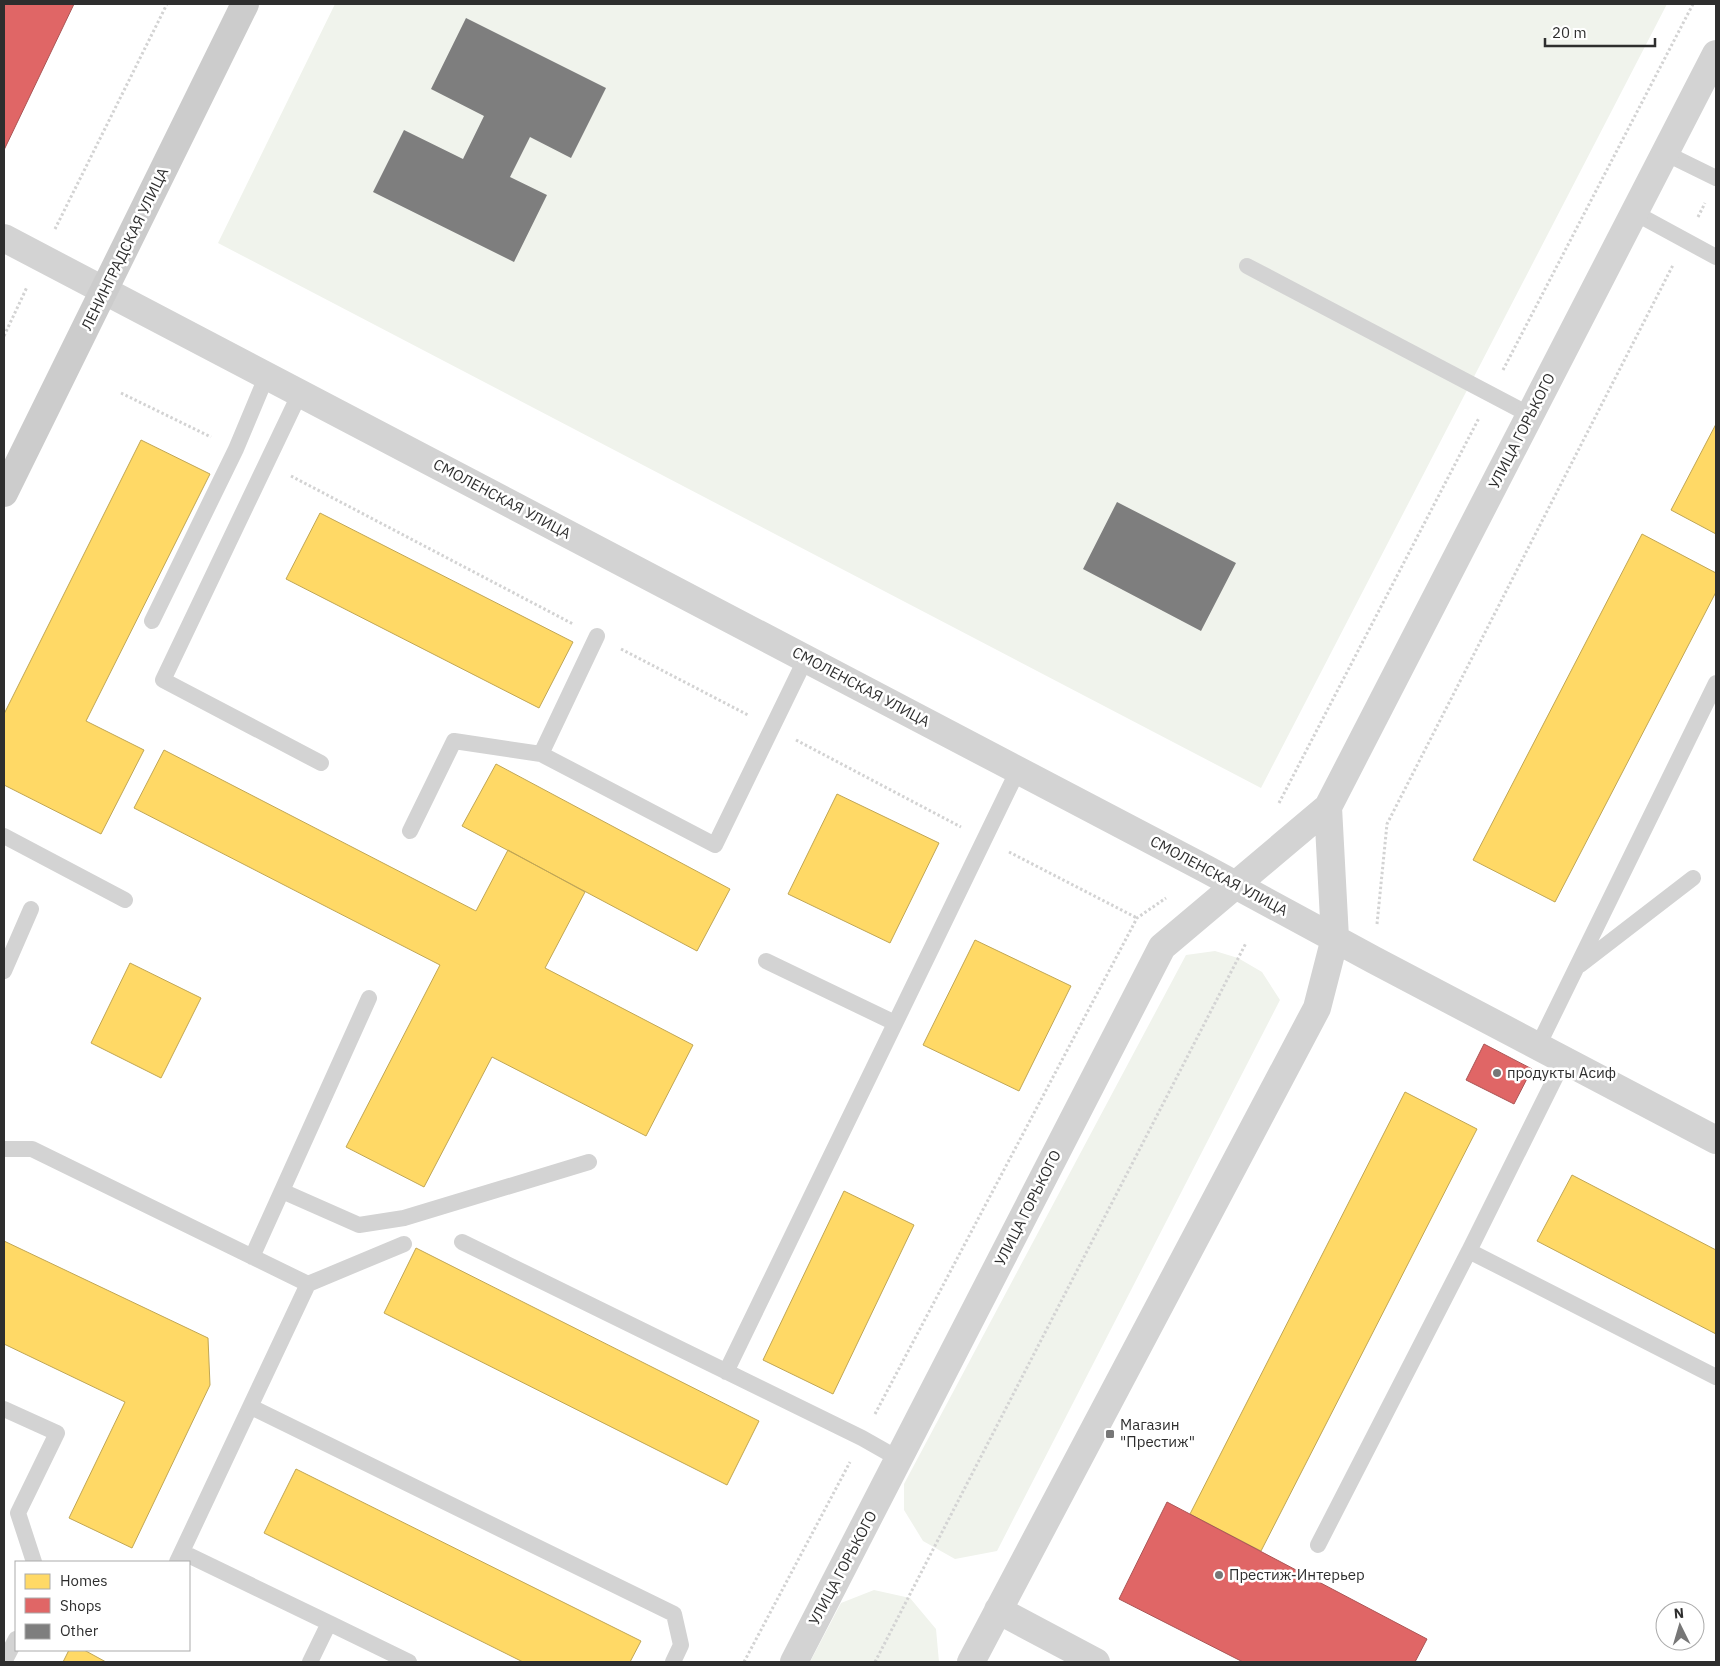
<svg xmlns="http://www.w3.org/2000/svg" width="1720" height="1666" font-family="'IBM Plex Sans',sans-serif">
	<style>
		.green { fill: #f0f3ec }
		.homes { fill: #ffd966; stroke: #c0a655 }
		.shops { fill: #e06666; stroke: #ab5555 }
		.building { fill: #7e7e7e }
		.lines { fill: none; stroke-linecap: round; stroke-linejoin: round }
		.path { stroke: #d3d3d3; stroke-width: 3; stroke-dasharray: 2.5 2.5; stroke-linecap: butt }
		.lane { stroke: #d3d3d3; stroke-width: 16 }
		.street { stroke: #d3d3d3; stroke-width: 28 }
		.secondary { stroke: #ccc; stroke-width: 28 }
		.poi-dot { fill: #777; stroke: #fff; stroke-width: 2 }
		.labels { text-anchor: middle; stroke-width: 5; stroke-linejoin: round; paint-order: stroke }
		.street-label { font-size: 15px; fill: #2e2e2e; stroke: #fff }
		.poi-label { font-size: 15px; fill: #2e2e2e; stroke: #fff; text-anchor: start }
	</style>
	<rect width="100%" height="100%" fill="#fff"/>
	<!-- green -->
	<path class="green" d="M335,4H1667L1261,788L218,243Z
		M1215,951L1238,958L1262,972L1280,1000L997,1551L955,1559L923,1541L904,1510V1484L1186,955Z
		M874,1590L910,1598L936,1629L939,1662H810L841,1603Z"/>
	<!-- homes -->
	<path class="homes" d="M1716,424V534L1671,510Z
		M141,440L210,474L86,721L144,750L101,834L4,785V714Z
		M320,513L573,642L539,708L286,579Z
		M1642,534L1716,573V592L1555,902L1473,860Z
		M164,750L476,911L508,850L585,892L545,968L693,1045L646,1136L492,1057L424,1187L346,1147L440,965L134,808Z
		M496,764L730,889L697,951L462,826Z
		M837,794L939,843L890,943L788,894Z
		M975,940L1071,986L1019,1091L923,1045Z
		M130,963L201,998L161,1078L91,1043Z
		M1405,1092L1477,1129L1261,1551L1190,1514Z
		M1572,1175L1716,1250V1334L1537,1241Z
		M844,1191L914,1225L833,1394L763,1360Z
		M4,1241L208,1338L210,1385L132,1548L69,1518L125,1402L4,1344Z
		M416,1248L759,1421L727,1485L384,1313Z
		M296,1469L641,1641L630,1662H523L264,1533Z
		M69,1650H84L106,1662H63Z"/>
	<!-- shops -->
	<path class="shops" d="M4,4H74L4,150Z
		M1484,1044L1532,1069L1514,1104L1466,1080Z
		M1167,1502L1427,1639L1415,1662H1243L1119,1599Z"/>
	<!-- building -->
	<path class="building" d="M466,18L606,88L571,158L530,137L510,177L547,195L514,262L373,192L404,130L463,159L484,116L431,89Z
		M1117,502L1236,563L1201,631L1083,569Z"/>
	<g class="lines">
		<!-- path -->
		<path class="path" d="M1698,217L1705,203
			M55,229L167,4
			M4,336L27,287
			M1503,370L1693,4
			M121,393L211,437
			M291,476L573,624
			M621,649L748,715
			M796,740L961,827
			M1279,803L1479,418
			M1009,852L1137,918
			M1377,924L1387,824L1673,265
			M875,1414L1137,918L1166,898
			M744,1662L850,1462
			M875,1662L1246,943"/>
		<!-- lane -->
		<path class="lane" d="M1665,153L1716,178
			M1635,213L1716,257
			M1247,266L1530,415
			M300,393L163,680L321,763
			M152,621L236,449L267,375
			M597,636L541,754L715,845L806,658
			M410,831L454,741L541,754
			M4,836L125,900
			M766,961L895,1023
			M1580,965L1693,878
			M4,971L31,909
			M1538,1046L1716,683
			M1564,1060L1469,1251L1716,1377
			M4,1149H32L308,1284L177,1562
			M282,1191L359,1225L404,1218L589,1162
			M462,1242L862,1438L899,1459
			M252,1257L369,998
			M308,1284L404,1244
			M726,1372L1018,770
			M251,1407L674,1614L681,1645L673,1662
			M4,1409L57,1433L18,1513L34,1562
			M1318,1545L1469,1251
			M182,1552L329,1623
			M4,1662L16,1639
			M310,1662L329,1623L409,1662"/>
		<!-- street -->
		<path class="street" d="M4,238L1206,869L1374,960L1716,1140
			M998,1610L1096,1662
			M794,1662L1162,947L1328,807L1716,54
			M971,1662L1317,1008L1335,938L1328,807"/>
		<!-- secondary -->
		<path class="secondary" d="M4,493L245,4"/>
	</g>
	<!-- markers -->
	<g class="poi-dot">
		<circle cx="1497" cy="1073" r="5"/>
		<rect x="1105" y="1429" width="10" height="10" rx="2.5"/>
		<circle cx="1219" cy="1575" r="5"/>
	</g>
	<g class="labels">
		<!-- street labels -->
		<g class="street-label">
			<text transform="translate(125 249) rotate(-64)" y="5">ЛЕНИНГРАДСКАЯ УЛИЦА</text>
			<text transform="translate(1522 431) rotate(-63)" y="5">УЛИЦА ГОРЬКОГО</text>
			<text transform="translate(502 499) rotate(28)" y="5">СМОЛЕНСКАЯ УЛИЦА</text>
			<text transform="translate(861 687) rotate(28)" y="5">СМОЛЕНСКАЯ УЛИЦА</text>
			<text transform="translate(1219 876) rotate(28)" y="5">СМОЛЕНСКАЯ УЛИЦА</text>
			<text transform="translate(1028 1208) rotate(-63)" y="5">УЛИЦА ГОРЬКОГО</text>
			<text transform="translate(843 1568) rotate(-62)" y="5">УЛИЦА ГОРЬКОГО</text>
		</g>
		<!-- poi labels -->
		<g class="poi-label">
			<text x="1507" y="1078">продукты Асиф</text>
			<text x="1120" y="1430">Магазин<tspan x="1120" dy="17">"Престиж"</tspan></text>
			<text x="1229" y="1580">Престиж-Интерьер</text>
		</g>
	</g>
	<!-- border -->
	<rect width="1720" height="1666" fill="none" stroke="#2e2e2e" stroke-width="10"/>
	<!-- legend -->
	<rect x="15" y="1561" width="175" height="90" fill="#ffffff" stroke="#ababab"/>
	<rect x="25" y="1574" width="25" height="15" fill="#ffd966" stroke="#ababab"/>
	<text x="60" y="1586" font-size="15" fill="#2e2e2e">Homes</text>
	<rect x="25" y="1598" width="25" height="15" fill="#e06666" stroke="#ababab"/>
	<text x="60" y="1611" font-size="15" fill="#2e2e2e">Shops</text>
	<rect x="25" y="1624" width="25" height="15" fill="#7e7e7e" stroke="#ababab"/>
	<text x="60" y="1636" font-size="15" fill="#2e2e2e">Other</text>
	<!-- north arrow -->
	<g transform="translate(1680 1626) rotate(355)"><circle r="24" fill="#ffffff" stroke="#ababab"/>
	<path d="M0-4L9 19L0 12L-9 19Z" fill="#777777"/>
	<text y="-8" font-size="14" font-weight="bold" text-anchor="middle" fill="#2e2e2e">N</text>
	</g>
	<!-- scale -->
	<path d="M1545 38v8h110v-8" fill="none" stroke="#2e2e2e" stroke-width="2.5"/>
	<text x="1552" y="38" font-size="15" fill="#2e2e2e" stroke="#ffffff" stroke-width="4" paint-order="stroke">20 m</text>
</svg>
